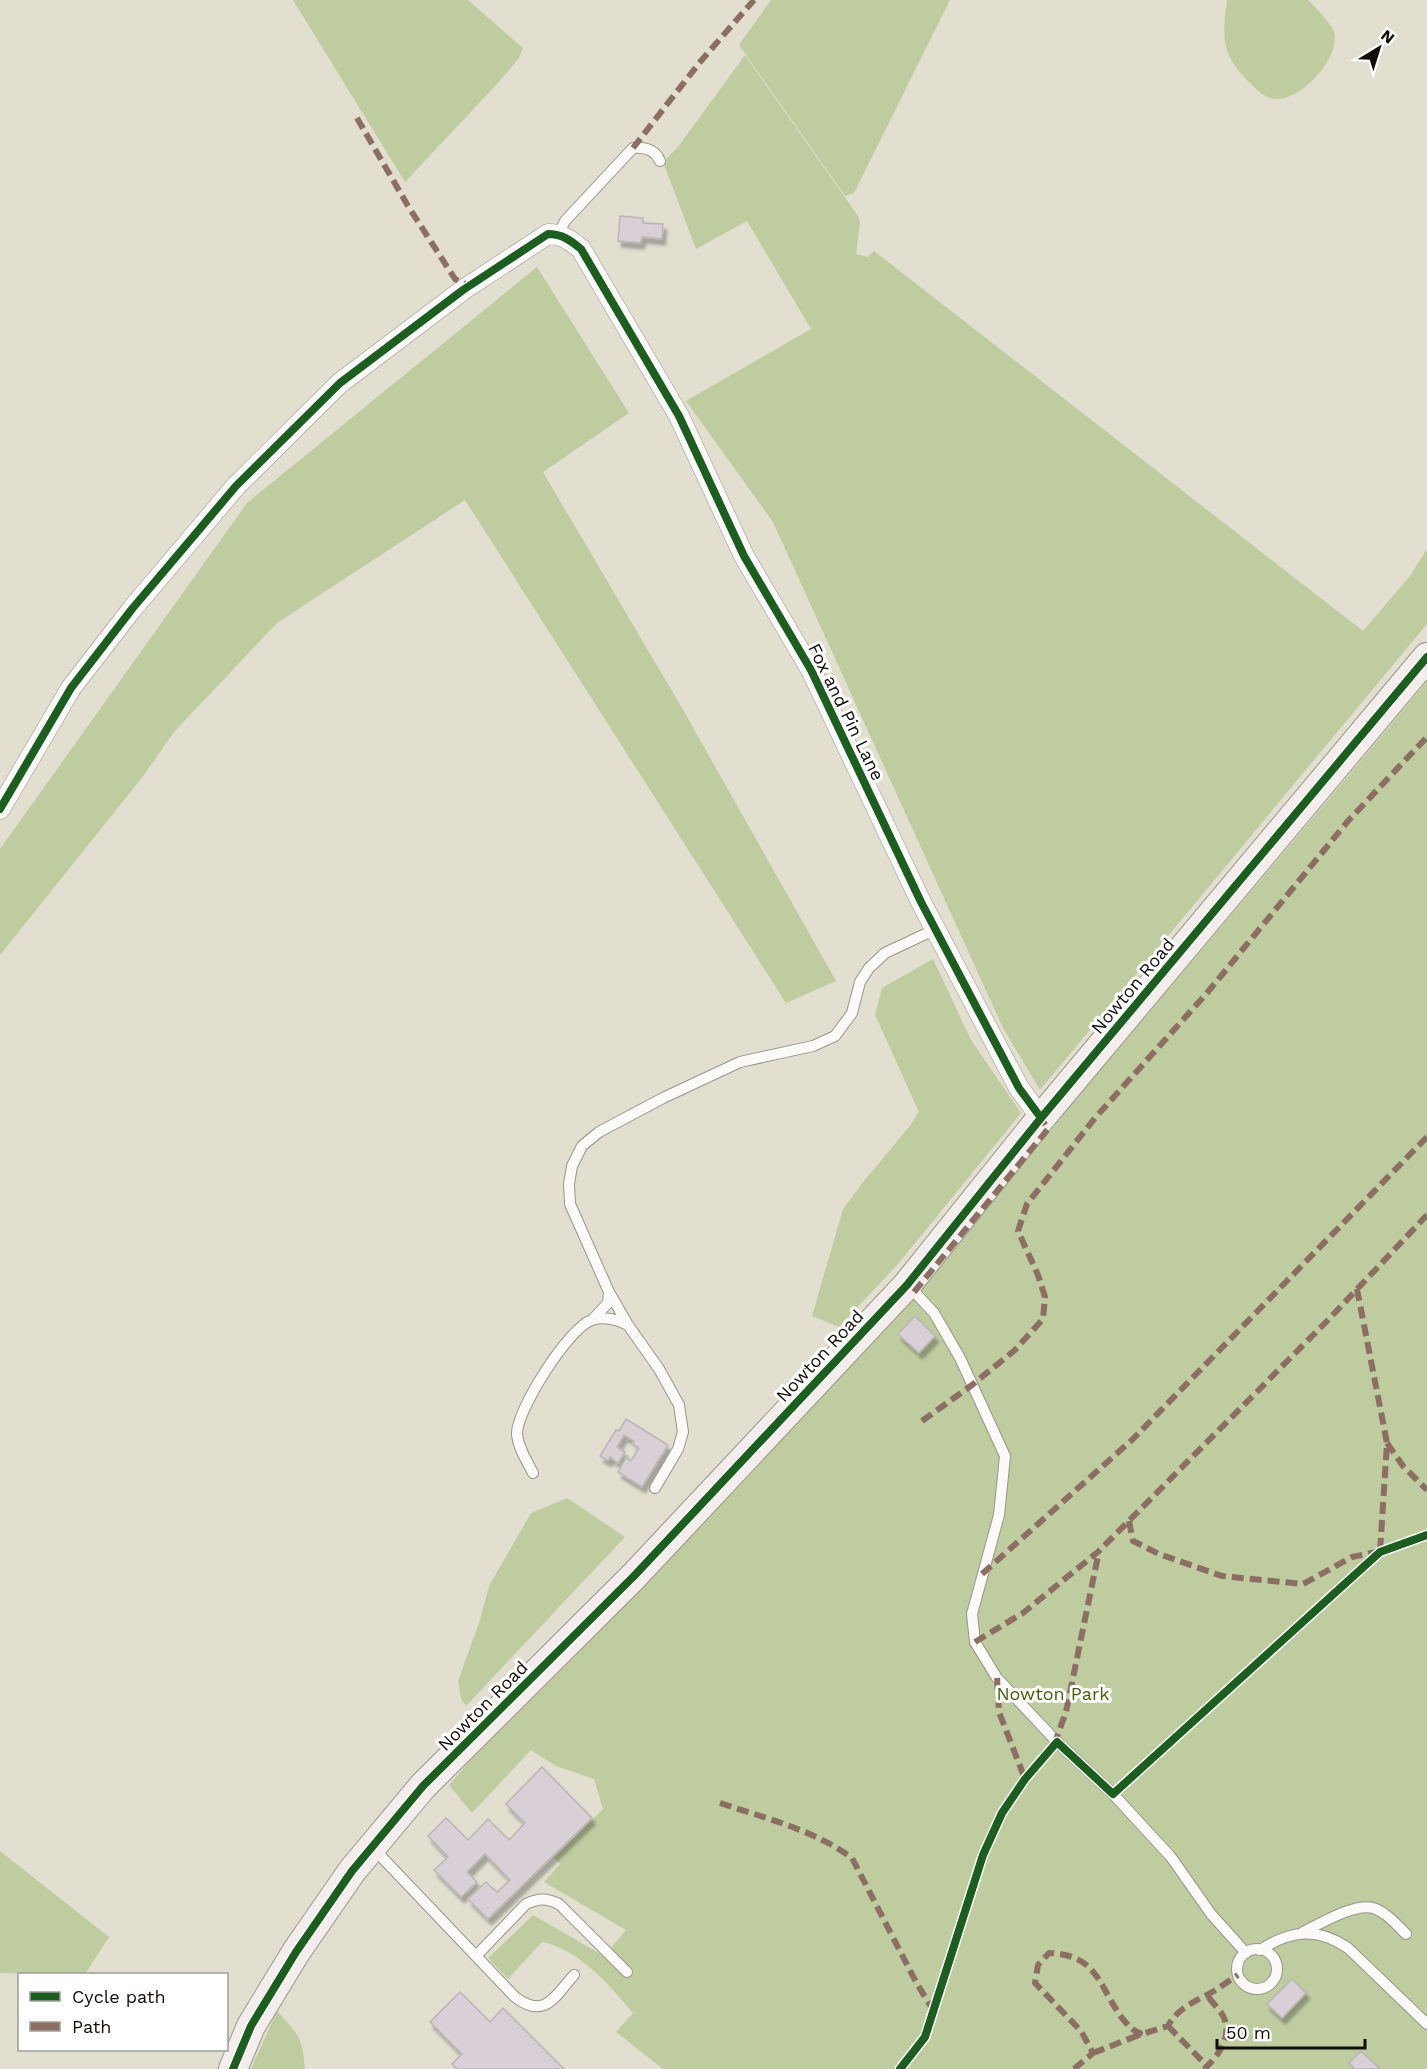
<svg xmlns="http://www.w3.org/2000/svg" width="1427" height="2069" font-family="'Work Sans',sans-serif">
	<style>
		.green { fill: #bfcca0 }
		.building { fill: #d9cfd6; stroke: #bab6b4; stroke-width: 1.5; filter: url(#shadow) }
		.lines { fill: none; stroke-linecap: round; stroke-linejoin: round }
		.lane-casing { stroke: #98958b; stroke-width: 12 }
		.street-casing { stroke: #98958b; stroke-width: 21 }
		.secondary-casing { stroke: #98958b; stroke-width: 30 }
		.lane { stroke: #fbfaf8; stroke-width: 10 }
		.street { stroke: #fbfaf8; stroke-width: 20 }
		.secondary { stroke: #f3eeeb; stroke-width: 28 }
		.quiet { stroke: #8d6e63; stroke-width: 6; stroke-dasharray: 12 6; stroke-linecap: butt }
		.cycleway-casing { stroke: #fff; stroke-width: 11 }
		.cycleway { stroke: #1b5e20; stroke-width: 8 }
		.labels { text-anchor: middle; stroke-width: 6; stroke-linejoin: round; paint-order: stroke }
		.street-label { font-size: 18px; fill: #100e06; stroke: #fff }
		.park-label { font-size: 18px; fill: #465d08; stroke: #fff }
	</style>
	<defs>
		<filter id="shadow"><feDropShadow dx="3.5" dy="6" stdDeviation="1.5" flood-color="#0004"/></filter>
	</defs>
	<rect width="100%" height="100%" fill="#e2dfd1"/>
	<!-- green -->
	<path class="green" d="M293,0H468L523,48L519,58L498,83L405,182Z
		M771,0H950L854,193L845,196L739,45Z
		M1227,0H1308C1315,7 1331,23 1334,32C1341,57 1302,100 1277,99C1265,99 1258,91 1250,83C1221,55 1222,38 1227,0Z
		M745,55L858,216L860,223L856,254L868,257L874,251L1363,631L1410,576L1427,549V624L1040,1090L1003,1028L773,522L686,401L811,329L747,221L696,249L663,162L678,147Z
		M537,267L629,413L543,472L682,708L836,981L786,1003L465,500L277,623L174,732L144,775L0,955V849L247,503Z
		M1427,681V2069H663L616,2032L633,2013C609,1985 580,1950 542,1942L508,1979L488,1958L533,1915L604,1956L626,1930L544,1882L560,1864L554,1858L603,1809L594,1779L556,1766L531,1750L472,1813L449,1785L501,1724L891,1324C945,1263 994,1198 1046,1136C1172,983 1301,834 1427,681Z
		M933,959L971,1040L1021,1113L898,1264L839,1327L812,1316L843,1209L864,1181L909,1127L919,1112L875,1015L882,988Z
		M567,1498L625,1537L466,1706L461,1699L458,1681L479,1623L489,1586L531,1513Z
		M0,1851L109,1937L85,1974L0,1973Z
		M277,2011C299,2035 302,2036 305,2069H251Z"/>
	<!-- building -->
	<path class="building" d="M620,216L643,218V223L663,224L662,239L642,237L641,243L618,241Z
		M915,1316L935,1336L919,1353L898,1334Z
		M626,1419L668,1445L642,1487L618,1472L626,1458L631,1461L639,1448L633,1444L634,1441L624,1435L617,1447L625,1452L618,1463L610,1457L608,1461L600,1456L616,1430L619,1431Z
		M542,1767L592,1818L488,1919L468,1899L486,1882L497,1892L510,1880L485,1854L467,1872L477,1882L461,1897L434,1870L448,1857L428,1836L446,1818L468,1840L488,1819L509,1840L525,1823L506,1804Z
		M1292,1979L1306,1993L1282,2018L1267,2004Z
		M460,1992L490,2022L503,2008L564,2069H457L452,2064L462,2054L430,2022Z
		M1361,2051L1380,2069H1355L1349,2063Z"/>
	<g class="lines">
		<!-- lane casing -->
		<g class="lane-casing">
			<path id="lane" d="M558,234L565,221L633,148C644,147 655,149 660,161
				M908,1285L934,1313L960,1358L1005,1456L999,1515L972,1614L975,1642L997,1678L1057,1742L1113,1794L1171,1857L1211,1914L1246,1953
				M593,1319L608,1303L609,1292
				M533,1473C527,1461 518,1448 517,1434C516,1411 569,1327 592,1320C605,1316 616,1319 628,1325
				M655,1488L678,1449L683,1432L679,1405L659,1369L628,1325L609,1292L570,1204L569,1184L572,1166L582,1146L599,1132L663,1098L740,1062L813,1046L835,1036L852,1013L860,982L869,968L885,953L936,929
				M373,1848L515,1997C545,2020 555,1996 574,1975
				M1303,1932C1320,1924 1354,1903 1373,1908C1386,1912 1397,1925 1406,1934
				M1237 1969a20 20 0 1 1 40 0a20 20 0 1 1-40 0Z
				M1260,1950C1291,1930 1317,1927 1348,1948L1427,2024
				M476,1956L526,1904C539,1898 546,1898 559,1904L627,1972"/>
		</g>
		<!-- street casing -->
		<g class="street-casing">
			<path id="street" d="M0,809L71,688L132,609L236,486L340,383L463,290L548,234C562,234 570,240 581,249L679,416L744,556L811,670L921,902L1019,1088L1041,1118"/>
		</g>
		<!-- secondary casing -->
		<g class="secondary-casing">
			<path id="secondary" d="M233,2069L251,2026L296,1952L352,1871L423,1786L634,1576L907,1285L1041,1118L1427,657"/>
		</g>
		<!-- lane -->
		<use href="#lane" class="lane"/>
		<!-- street -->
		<use href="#street" class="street"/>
		<!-- secondary -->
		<use href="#secondary" class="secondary"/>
		<!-- quiet -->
		<path class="quiet" d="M357,118L408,206L455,279L470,286
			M633,148L700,62L754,0
			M1357,1289L1387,1443L1380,1552L1378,1554
			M914,1292L1048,1129L1041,1118
			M922,1421L972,1385L1015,1350L1043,1319L1045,1297L1038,1275L1018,1231L1027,1204L1095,1118L1207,993L1348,821L1427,737
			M1387,1443L1403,1466L1427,1490
			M1129,1521L1133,1541L1159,1554L1222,1576L1303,1584L1352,1557L1376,1552
			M982,1574L1132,1440L1427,1137
			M975,1642L1023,1613L1099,1551L1328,1320L1427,1215
			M997,1678L999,1712L1025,1779
			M1054,1745L1066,1712L1099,1551
			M720,1803C765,1818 814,1830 852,1858L916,1982L933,2010
			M1168,2026L1207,2066
			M1093,2053L1139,2035
			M1074,2069L1093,2053L1081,2031L1035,1983L1038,1965L1049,1953C1098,1955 1098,1985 1122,2018C1128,2025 1131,2030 1140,2033L1139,2035L1168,2026C1178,2007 1197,2001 1214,1991C1222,1986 1230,1980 1238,1975
			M1204,2069C1219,2056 1234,2034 1222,2014C1218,2008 1211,2001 1207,1995"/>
		<!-- cycleway casing -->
		<g class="cycleway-casing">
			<path id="cycleway" d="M0,809L71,688L132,609L236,486L340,383L463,290L548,234C562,234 570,240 581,249L679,416L744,556L811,670L921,902L1019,1088L1041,1118
				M233,2069L251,2026L296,1952L352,1871L423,1786L634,1576L907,1285L1041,1118L1427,657
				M900,2069L925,2037L983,1855L1002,1813L1025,1779L1057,1742L1113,1794L1380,1552L1427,1535"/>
		</g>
		<!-- cycleway -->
		<use href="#cycleway" class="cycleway"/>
	</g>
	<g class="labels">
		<!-- street labels -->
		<g class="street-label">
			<text transform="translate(846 712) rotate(64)" y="6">Fox and Pin Lane</text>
			<text transform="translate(1133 986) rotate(-50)" y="6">Nowton Road</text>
			<text transform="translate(820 1356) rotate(-47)" y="6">Nowton Road</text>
			<text transform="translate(483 1706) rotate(-45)" y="6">Nowton Road</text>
		</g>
		<!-- park labels -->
		<g class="park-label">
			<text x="1053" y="1700">Nowton Park</text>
		</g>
	</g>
	<!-- legend -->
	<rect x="18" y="1973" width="210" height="78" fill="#ffffff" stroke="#9f9f9b" stroke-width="1.5"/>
	<rect x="30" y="1992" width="30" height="9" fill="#1b5e20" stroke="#9f9f9b" stroke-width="1.5"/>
	<text x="72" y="2003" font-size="18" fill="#100e06">Cycle path</text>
	<rect x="30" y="2022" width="30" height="9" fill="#8d6e63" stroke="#9f9f9b" stroke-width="1.5"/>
	<text x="72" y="2033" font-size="18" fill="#100e06">Path</text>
	<!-- north arrow -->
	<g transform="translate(1379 48) rotate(38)" stroke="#ffffff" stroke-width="4.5" paint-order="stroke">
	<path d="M0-4.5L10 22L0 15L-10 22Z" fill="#100e06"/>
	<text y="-9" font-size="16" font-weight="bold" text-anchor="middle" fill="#100e06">N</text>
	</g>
	<!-- scale -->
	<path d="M1217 2039v9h148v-9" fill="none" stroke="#100e06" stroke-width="3"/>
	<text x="1226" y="2039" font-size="18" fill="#100e06" stroke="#ffffff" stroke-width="4.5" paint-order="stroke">50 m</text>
</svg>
